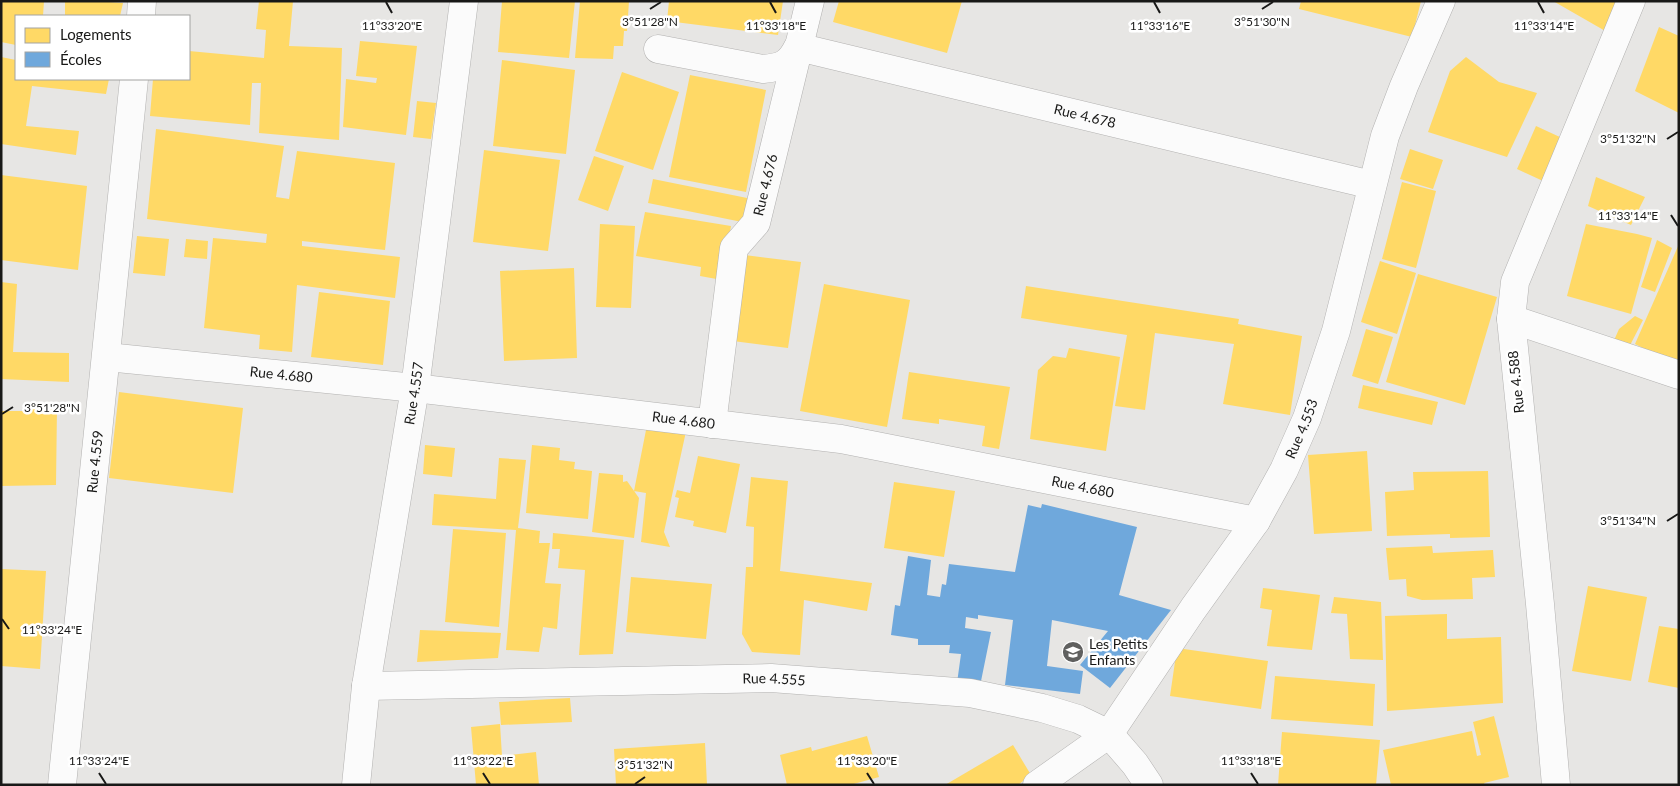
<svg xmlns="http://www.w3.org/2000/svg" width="1680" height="786" font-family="Lato,sans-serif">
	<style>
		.homes { fill: #ffd966 }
		.schools { fill: #6fa8dc }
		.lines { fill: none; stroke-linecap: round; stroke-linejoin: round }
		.minor-casing { stroke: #b2b1b0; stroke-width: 29 }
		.minor { stroke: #fbfbfb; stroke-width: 28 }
		.ticks { fill: none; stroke: #181817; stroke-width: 2 }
		.labels { text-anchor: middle; stroke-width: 5; stroke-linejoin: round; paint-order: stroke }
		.street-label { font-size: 14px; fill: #181817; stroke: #fff }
		.poi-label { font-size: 14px; fill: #181817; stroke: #fff; text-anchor: start }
		.ticks-label { font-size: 12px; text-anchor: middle; fill: #181817; stroke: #fff; stroke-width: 5; stroke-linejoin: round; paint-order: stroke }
	</style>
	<rect width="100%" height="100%" fill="#e7e6e4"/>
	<!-- homes -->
	<path class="homes" d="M1,1H44L43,16H16V45L1,42Z
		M65,1H95L123,3L120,16H65Z
		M259,1H293L289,46L342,48L339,140L259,133L261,83H252L250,125L150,116L153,79H189V51L264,58L266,30L256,29Z
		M502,1H575L569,58L498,52Z
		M580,1H629L627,31H624L623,46H614L613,59L575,58Z
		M669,1H783L778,35L667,21Z
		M839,1H962L947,53L833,22Z
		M1301,1H1421L1412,37L1299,9Z
		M1553,1H1615L1629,9L1614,36Z
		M1659,27L1679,36V113L1635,91Z
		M360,41L417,46L406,135L343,127L346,79L376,83L377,78L356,76Z
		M1,57L16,60V79H109L106,94L32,86L26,126L79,131L76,155L1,144Z
		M1466,57L1499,82L1537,93L1507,157L1428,132L1450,71Z
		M502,60L575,70L566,154L493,146Z
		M622,72L679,92L653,170L595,151Z
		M690,75L766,90L746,192L669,177Z
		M417,101L436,103L431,139L413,137Z
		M1536,126L1562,138L1543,181L1517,169Z
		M156,129L284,146L276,197L289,199L297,151L395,163L385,250L302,241V246L400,257L395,298L297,285L292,352L259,349L260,335L204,328L213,238L266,243L267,234L147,219Z
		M1410,149L1443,160L1433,189L1400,179Z
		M484,150L560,160L548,251L473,242Z
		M594,156L624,166L608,211L578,200Z
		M1,175L87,186L78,270L1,260Z
		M1596,177L1645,197L1631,225L1588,206Z
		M653,179L752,199L747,223L648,203Z
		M1402,182L1436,191L1416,268L1382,259Z
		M645,212L731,226L722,280L700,276L701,267L636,256Z
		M600,224L635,226L631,308L596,307Z
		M1586,224L1637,234L1652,238L1631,314L1567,296Z
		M137,236L169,239L165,276L133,273Z
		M186,239L208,241L207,259L184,257Z
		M1657,240L1672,248L1655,292L1641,287Z
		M1679,244V366L1635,344Z
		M737,254L801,262L788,348L725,340Z
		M1380,261L1416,273L1397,334L1361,322Z
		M574,268L577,358L504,361L500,271Z
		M1418,274L1497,297L1465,405L1386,382Z
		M1,282L17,284L13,352L69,353V382L1,379Z
		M824,284L910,300L887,427L800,411Z
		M1026,286L1239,319L1238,324L1302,336L1290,415L1223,404L1234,344L1155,333L1145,410L1115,406L1127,335L1021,318Z
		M319,292L390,301L383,365L311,357Z
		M1635,316L1643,320L1625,355L1612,345L1619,329Z
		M1366,329L1393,337L1378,384L1352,376Z
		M1069,348L1120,357L1106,451L1030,439L1038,370L1053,356L1066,358Z
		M909,372L1010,387L999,449L982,446L985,426L939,419V424L902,419Z
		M1363,385L1438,402L1432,425L1358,408Z
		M119,392L243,408L233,493L109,478Z
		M25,405L57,407L56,485L1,486V411H25Z
		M647,425L687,427L664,532L670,547L641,542L646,493L634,491Z
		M425,445L455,448L452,477L423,474Z
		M532,445L560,448L559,460L575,462L574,469L592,471L588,519L526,513Z
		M1367,451L1372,531L1314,534L1308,455Z
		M698,456L740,464L726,533L693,526L694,521L675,517L679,498L675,497L677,490L690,493Z
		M499,458L526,460L518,528L540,531L539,543H550L545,583L561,584L557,629L543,627L539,652L506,650L516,530L432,525L434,494L496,499Z
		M1488,471L1490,537L1450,538V534L1387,536L1385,492L1414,490L1413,472Z
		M599,473L623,475V482L627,481L639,498L634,538L592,532Z
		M751,477L788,481L780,571L872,583L867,611L804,600L800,655L752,652L742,634L746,567H753L754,527L746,526Z
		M894,482L955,491L944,557L884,548Z
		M453,529L506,533L499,627L445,622Z
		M553,533L624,540L613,654L579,655L585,570L558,568L560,549H552Z
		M1432,546L1433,553L1493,550L1495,577L1472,578L1473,599L1422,600L1407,596L1406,579L1389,580L1386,548Z
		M1,569L46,571L40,669L1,666Z
		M631,577L712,584L706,639L626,632Z
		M1588,586L1647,597L1631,681L1572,671Z
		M1263,588L1320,595L1312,650L1267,646L1272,610L1260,608Z
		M1334,597L1381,602L1383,660L1350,659L1347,614L1331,613Z
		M1447,614V639L1501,637L1503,703L1387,711L1385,616Z
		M1659,626L1679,629V688L1648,682Z
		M420,630L501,633L498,658L417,662Z
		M1177,648L1268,661L1261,709L1170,696Z
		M1275,676L1375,684L1373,726L1271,719Z
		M570,698L572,722L501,725L499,702Z
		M1494,716L1509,777L1484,783L1485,785H1391L1383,750L1472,731L1477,756L1481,755L1473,722Z
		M500,724L502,756L536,752L539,785H476L471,727Z
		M1282,732L1380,740L1376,785H1278Z
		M867,736L879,777L850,785H787L780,755L811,747L812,751Z
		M705,743L707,785H616L614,749Z
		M1013,745L1031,775L1018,785H945Z"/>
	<!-- schools -->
	<path class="schools" d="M1042,504L1137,527L1119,595L1171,610L1110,688L1080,665L1108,631L1052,620L1047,666L1083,671L1080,694L1005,685L1013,620L978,615V619L966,617L965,628L991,632L980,686L957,683L961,654L949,653L950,645H918V639L891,635L895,605L900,606L908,556L931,560L927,595L940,597L942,584L946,585L949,564L1015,572L1028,505L1041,508Z"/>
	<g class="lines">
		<!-- minor casing -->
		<g class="minor-casing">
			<g id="minor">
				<path d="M141,16L142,1"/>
				<path id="s1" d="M658,49L763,69C782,67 789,65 798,47L1372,185"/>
				<path d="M1511,319L1679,375"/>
				<path id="s2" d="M107,357L415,388L841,439L1256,521"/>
				<path id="s3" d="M712,424L734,248L756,223L810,1"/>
				<path id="s4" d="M366,686L771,678L970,693L1042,708L1078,719L1109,734L1135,764L1149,785"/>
				<path id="s5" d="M62,785L134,79"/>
				<path id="s6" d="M356,785L366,686L415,388L464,1"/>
				<path id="s7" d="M1037,785L1109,734L1193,609L1256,521L1284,470L1307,418L1336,331L1385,136L1404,86L1441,1"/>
				<path d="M1556,785L1540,604L1511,319L1515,282L1631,1"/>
			</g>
		</g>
		<!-- minor -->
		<use href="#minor" class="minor"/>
	</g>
	<!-- ticks -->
	<path class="ticks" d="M386,2L392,13M770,2L776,13M1154,2L1160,13M1538,2L1544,13M650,9L661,2M1262,9L1273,2M1667,139L1678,132M1671,215L1678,226M2,414L13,407M1667,521L1678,514M2,619L9,629M99,773L106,784M483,773L490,784M867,773L874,784M1251,773L1258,784M635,784L645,777"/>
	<!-- icons -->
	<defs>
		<g id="school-disc" transform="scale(1.125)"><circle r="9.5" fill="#60605f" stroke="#fff"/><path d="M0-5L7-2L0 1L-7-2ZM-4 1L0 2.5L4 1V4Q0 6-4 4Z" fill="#fff"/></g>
	</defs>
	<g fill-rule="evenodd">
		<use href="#school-disc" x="1073" y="652"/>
	</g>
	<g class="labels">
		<!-- street labels -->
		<g class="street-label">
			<text dy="5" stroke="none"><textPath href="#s1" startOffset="446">Rue 4.678</textPath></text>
			<text dy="5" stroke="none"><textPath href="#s3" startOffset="250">Rue 4.676</textPath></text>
			<text dy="5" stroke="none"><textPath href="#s2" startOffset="175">Rue 4.680</textPath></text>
			<text transform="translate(1516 382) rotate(-96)" y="5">Rue 4.588</text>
			<text dy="5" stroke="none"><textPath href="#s6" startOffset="396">Rue 4.557</textPath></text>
			<text dy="5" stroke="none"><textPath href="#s2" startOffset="580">Rue 4.680</textPath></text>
			<text dy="5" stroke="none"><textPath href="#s7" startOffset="450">Rue 4.553</textPath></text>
			<text dy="5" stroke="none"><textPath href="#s5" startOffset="325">Rue 4.559</textPath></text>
			<text dy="5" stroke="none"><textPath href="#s2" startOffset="985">Rue 4.680</textPath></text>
			<text dy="5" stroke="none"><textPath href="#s4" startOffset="408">Rue 4.555</textPath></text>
		</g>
		<!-- poi labels -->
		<g class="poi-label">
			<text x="1089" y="649">Les Petits<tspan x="1089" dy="16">Enfants</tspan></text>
		</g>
	</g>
	<g class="ticks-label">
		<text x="650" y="26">3°51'28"N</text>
		<text x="1262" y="26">3°51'30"N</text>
		<text x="392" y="30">11°33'20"E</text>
		<text x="776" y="30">11°33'18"E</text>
		<text x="1160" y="30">11°33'16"E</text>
		<text x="1544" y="30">11°33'14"E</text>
		<text x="1628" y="143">3°51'32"N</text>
		<text x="1628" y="220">11°33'14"E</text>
		<text x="52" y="412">3°51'28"N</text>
		<text x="1628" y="525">3°51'34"N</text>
		<text x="52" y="634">11°33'24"E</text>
		<text x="99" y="765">11°33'24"E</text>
		<text x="483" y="765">11°33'22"E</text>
		<text x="867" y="765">11°33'20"E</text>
		<text x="1251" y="765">11°33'18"E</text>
		<text x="645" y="769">3°51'32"N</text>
	</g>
	<!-- border -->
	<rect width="1680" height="786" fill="none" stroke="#181817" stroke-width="5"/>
	<!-- legend -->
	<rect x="15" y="15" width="175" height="65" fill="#ffffff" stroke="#a3a3a2"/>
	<rect x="25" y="28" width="25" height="15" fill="#ffd966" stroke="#a3a3a2"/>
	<text x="60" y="40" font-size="15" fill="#181817">Logements</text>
	<rect x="25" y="52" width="25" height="15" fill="#6fa8dc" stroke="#a3a3a2"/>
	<text x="60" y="65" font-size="15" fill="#181817">Écoles</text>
</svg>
